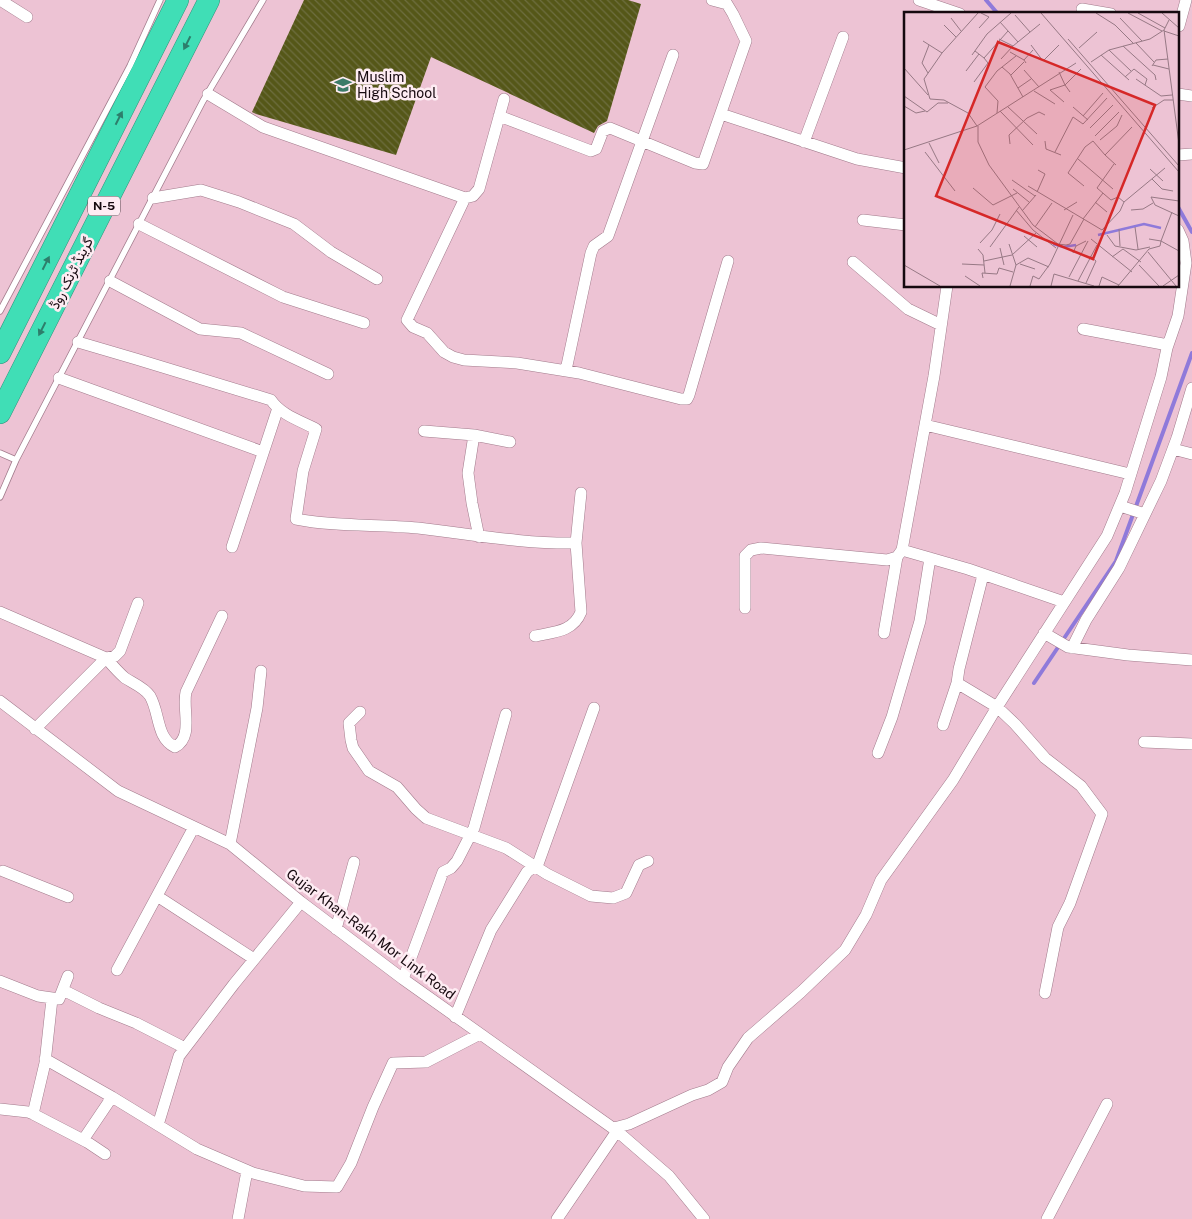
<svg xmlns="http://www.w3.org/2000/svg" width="1192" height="1219" font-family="'Public Sans',Vazirmatn,sans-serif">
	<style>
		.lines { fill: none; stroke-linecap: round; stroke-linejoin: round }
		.stream { stroke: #8f7ada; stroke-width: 4 }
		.building { fill: url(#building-back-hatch) }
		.lane-casing { stroke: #a27b8c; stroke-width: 7 }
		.street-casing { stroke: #a27b8c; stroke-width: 12 }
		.highway-casing { stroke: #31937c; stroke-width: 22 }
		.lane { stroke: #fff; stroke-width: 5.5 }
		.street { stroke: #fff; stroke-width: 11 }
		.highway { stroke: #40deb6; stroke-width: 21 }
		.oneway { fill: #2d7e6b }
		.labels { text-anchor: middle; stroke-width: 5; stroke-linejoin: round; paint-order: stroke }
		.shield { fill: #feecf3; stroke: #5c4d53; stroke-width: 1 }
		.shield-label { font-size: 12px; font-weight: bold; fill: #16090f }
		.poi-label { font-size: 14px; fill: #16090f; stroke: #feecf3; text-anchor: start }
		.street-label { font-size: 14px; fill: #16090f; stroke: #feecf3 }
		.inset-river { fill: none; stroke: #8f7ada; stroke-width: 2.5 }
		.inset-road { fill: none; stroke: #977985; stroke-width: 1 }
		.view { fill: #d62828; fill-opacity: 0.15; stroke: #d62828; stroke-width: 2.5 }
		.inset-edge { fill: none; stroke: #16090f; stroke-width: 2.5 }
	</style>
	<defs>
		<pattern id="building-back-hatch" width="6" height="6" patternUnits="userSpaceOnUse" patternTransform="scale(1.25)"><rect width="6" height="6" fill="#555718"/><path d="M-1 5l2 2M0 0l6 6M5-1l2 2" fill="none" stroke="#6e6e40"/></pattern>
	</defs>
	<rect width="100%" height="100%" fill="#edc3d4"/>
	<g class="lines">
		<!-- stream -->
		<path class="stream" d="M986,0L998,14
			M1178,207L1192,232
			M1034,683L1116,561L1192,353"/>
	</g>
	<!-- building -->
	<path class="building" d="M304,0H628L641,4L607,121L598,126L594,133L431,57L396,155L256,114L252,112Z"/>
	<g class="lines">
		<!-- lane casing -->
		<g class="lane-casing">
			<path id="lane" d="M0,311L130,66L160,0
				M0,453L16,460
				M0,497L16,460L203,101L263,0"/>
		</g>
		<!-- street casing -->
		<g class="street-casing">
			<path id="street" d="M0,0L27,17
				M919,0L960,14
				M1082,9L1111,14
				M1179,26L1186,0
				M208,94L263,127L465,198L473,196L479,189L504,99
				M1178,94L1192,96
				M721,114L857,159L906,168
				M499,116L591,151L596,149L603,131L610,128L695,163L703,164L746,41L733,14L727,4L712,0
				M804,142L843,37
				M1178,155L1192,154
				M153,198L201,190L239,202L294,224L331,252L377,279
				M465,198L407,320L413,327L427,333L444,352L453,357L464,360L517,363L579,373L681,399H687L689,395L728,261
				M863,220L906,225
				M139,224L283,297L364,323
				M853,262L908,309L941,325
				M110,281L200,329L241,333L328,374
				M1083,329L1168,345
				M78,342L136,359L271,400C281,415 301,421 316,429L303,471L296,519C336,527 377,524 418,528C471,534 522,544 576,543
				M566,370L591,253L594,246L608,236L673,55
				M59,378L263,452
				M925,425L1130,474
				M424,431L474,435L510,442
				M474,435L468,473L472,503L479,537
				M1173,449L1192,454
				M1120,506L1145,514
				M232,547L278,408
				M902,550L968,569L1064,602
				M745,608V556L751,550L761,548L887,560L897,557
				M0,612L106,658L115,656L120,651L138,603
				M884,633L897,557L902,550L934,376L947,286
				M1044,633L1068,647L1128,655L1192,660
				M535,636C554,632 573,632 581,612L576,543L581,493
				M1072,648L1086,620L1119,568L1161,481L1177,438L1192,388
				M957,683L997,707L1015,724L1045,758L1081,786L1102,814L1070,903L1058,927L1045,993
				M0,701L118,791L230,844L301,902L403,979L617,1131L669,1176L704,1219
				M360,712L349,723L351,740L353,748L369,771L397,787L416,809L426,818L506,848L547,874L591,896L613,898L626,893L639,865L648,861
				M943,725L957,683L959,669L983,575
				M35,729L106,658C112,665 118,672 125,678C133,683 145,688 150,696C160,713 156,738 175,747C194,737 182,709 186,692L222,616
				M1144,742L1192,744
				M878,753L892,717L920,621L930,558
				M230,844L257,708L261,671
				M3,871L68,897
				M157,896L254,959
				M336,929L354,862
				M117,970L194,827
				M403,979L443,872L451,868L457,861L474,828L506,714
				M0,981L38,996L59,999L68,976
				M63,990L99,1008L136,1023L185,1048
				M455,1017L491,930L527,872L538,864L594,708
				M45,1059L112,1097L197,1149L253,1173L304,1186L337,1187L351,1163L373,1107L393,1063L426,1062L480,1034
				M0,1109L28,1112L33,1114L87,1142L105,1154
				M33,1114L45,1063L52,999
				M158,1125L179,1056L234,984L301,902
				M614,1128L629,1124L692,1095L708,1090L722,1082L728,1067L748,1038L801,992L845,950L866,915L881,880L953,780L997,707L1107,536L1125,493L1161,377L1167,348L1178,316L1186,263L1183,241L1178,230
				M83,1140L112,1097
				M238,1219L247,1171
				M557,1219L617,1131
				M1047,1219L1107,1104"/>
		</g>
		<!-- highway casing -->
		<g class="highway-casing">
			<path id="highway" d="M0,353L178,0
				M0,413L209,0"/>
		</g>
		<!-- lane -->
		<use href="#lane" class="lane"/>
		<!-- street -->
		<use href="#street" class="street"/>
		<!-- highway -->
		<use href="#highway" class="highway"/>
	</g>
	<!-- one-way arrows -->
	<defs><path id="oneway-solid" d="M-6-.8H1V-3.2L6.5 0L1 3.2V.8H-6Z" transform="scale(1.25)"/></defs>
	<g class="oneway">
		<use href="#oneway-solid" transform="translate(187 43) rotate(117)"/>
		<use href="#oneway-solid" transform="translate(119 118) rotate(-63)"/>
		<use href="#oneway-solid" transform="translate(46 263) rotate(-63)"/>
		<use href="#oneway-solid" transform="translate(42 329) rotate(117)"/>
	</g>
	<!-- icons -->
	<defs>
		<g id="school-bare" transform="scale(1.35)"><path d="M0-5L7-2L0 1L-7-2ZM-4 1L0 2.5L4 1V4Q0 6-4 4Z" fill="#3c7b68" stroke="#feecf3" stroke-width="2.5" paint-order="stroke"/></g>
	</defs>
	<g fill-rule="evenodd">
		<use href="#school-bare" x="343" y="85"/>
	</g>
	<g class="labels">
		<!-- shield labels -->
		<rect class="shield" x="88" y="196.5" width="32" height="19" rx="4"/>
		<g class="shield-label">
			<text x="104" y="210">N-5</text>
		</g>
		<!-- poi labels -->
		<g class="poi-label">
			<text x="357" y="82">Muslim<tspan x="357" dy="16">High School</tspan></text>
		</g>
		<!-- street labels -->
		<g class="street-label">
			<text transform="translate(71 273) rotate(-63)" y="5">گرینڈ ٹرنک روڈ</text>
			<text transform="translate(371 934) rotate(37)" y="5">Gujar Khan-Rakh Mor Link Road</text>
		</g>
	</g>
	<!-- overview -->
	<g transform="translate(904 12)">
		<rect width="275" height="275" fill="#edc3d4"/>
		<path class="inset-river" d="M194,223L240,212L257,216M149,232L159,235L172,233"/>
		<path class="inset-road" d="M137,1L275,160M192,1L211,13L229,31M224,1L258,19M234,1L261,16M258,1L275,16M111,3L126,20M47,6L57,19M216,6L238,29M96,10L114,30M40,13L52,25M75,16L85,5L77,1M260,18L275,132M260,19L275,24M95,27L109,34L136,12M164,27L275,154M19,29L38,41M232,31L250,50M127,33L139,49L155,33M219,34L251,63L252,68M175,36L193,20M205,38L227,59M71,39L80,46L104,19M106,40L120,48M68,43L83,22L107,1M197,43L225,68M97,47L109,34M187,50L205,38L246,27L260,18L265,8M122,51L120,48L129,38M249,53L265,57M248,54L252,48L264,47M98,55L106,62L119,85M0,56L24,83M120,58L135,75M62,59L75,42M155,60L161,73L146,78L160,90M24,61L18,51L25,33M107,63L120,50M221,65L230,57L243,67L241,73M232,67L257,84L268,83M70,70L84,51L80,46M114,76L127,67M130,79L151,92M166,80L161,73L177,57M0,84L23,100L34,91H44M0,94L12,101L21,99M104,95L133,122M169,95L184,108M248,96L260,88H269M96,99L129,133M93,101L94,89L81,75L93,59L112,44M179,104L199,81M73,114L64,101L40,88L26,87L20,67L38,41L74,1M74,114V130L85,153L129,213L154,232L162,233L166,232L180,207M186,116L209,93M191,124L215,100M196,128L213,114L218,103M141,129L142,137L157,143M25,131L35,151M106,132L105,123L123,106L135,100L141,103M0,138L73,114L172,51M21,140L51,179M151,140L169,105L179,112L203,86M174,147L209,177M210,152L193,176L207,188L214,185L220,190M212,153L201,143L228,115M246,157L259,169M248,167L258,177L269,179M108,168L131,184M124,174L198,218L216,199L220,190L261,156M180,174L164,161L181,135L189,129L201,143M69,176L89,193L113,181M109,177L125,190M133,180L141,162L134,158M275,189L247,185L251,193L275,204M191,190L203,200M112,198L129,218L152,236M160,198L173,190M227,198L239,197L249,191M118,199L132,183M268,200L257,229L275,239M179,207L199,181M131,215L148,191M231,215L234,237M215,217L216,234M203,223L211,234L232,238L246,235M120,224L133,235M187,227L228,260M76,231L88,218L96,202M105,232L112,253L124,246L145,255M86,235L115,195M96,236L100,253M74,237L79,243L81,261M244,240L272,274M169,241L172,234L182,229M208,245L219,237L237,250M80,249L108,243L132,221M58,252L80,253M116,252L131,257M0,253L36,274M235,253L255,274M61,264L76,274M165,265L184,229M79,266L78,261L93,262L95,256L109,260M174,269L193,233M182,271L192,249L186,244M106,274L112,253M126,274L129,264L135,267L146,252L169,203M147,274L150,262L190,274M195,274L198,265L215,273M214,274L245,237L256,234L257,229L245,227M259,274L275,263"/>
		<path class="view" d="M94,30L251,93L189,247L32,184Z"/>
		<rect width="275" height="275" class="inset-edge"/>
	</g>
</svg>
